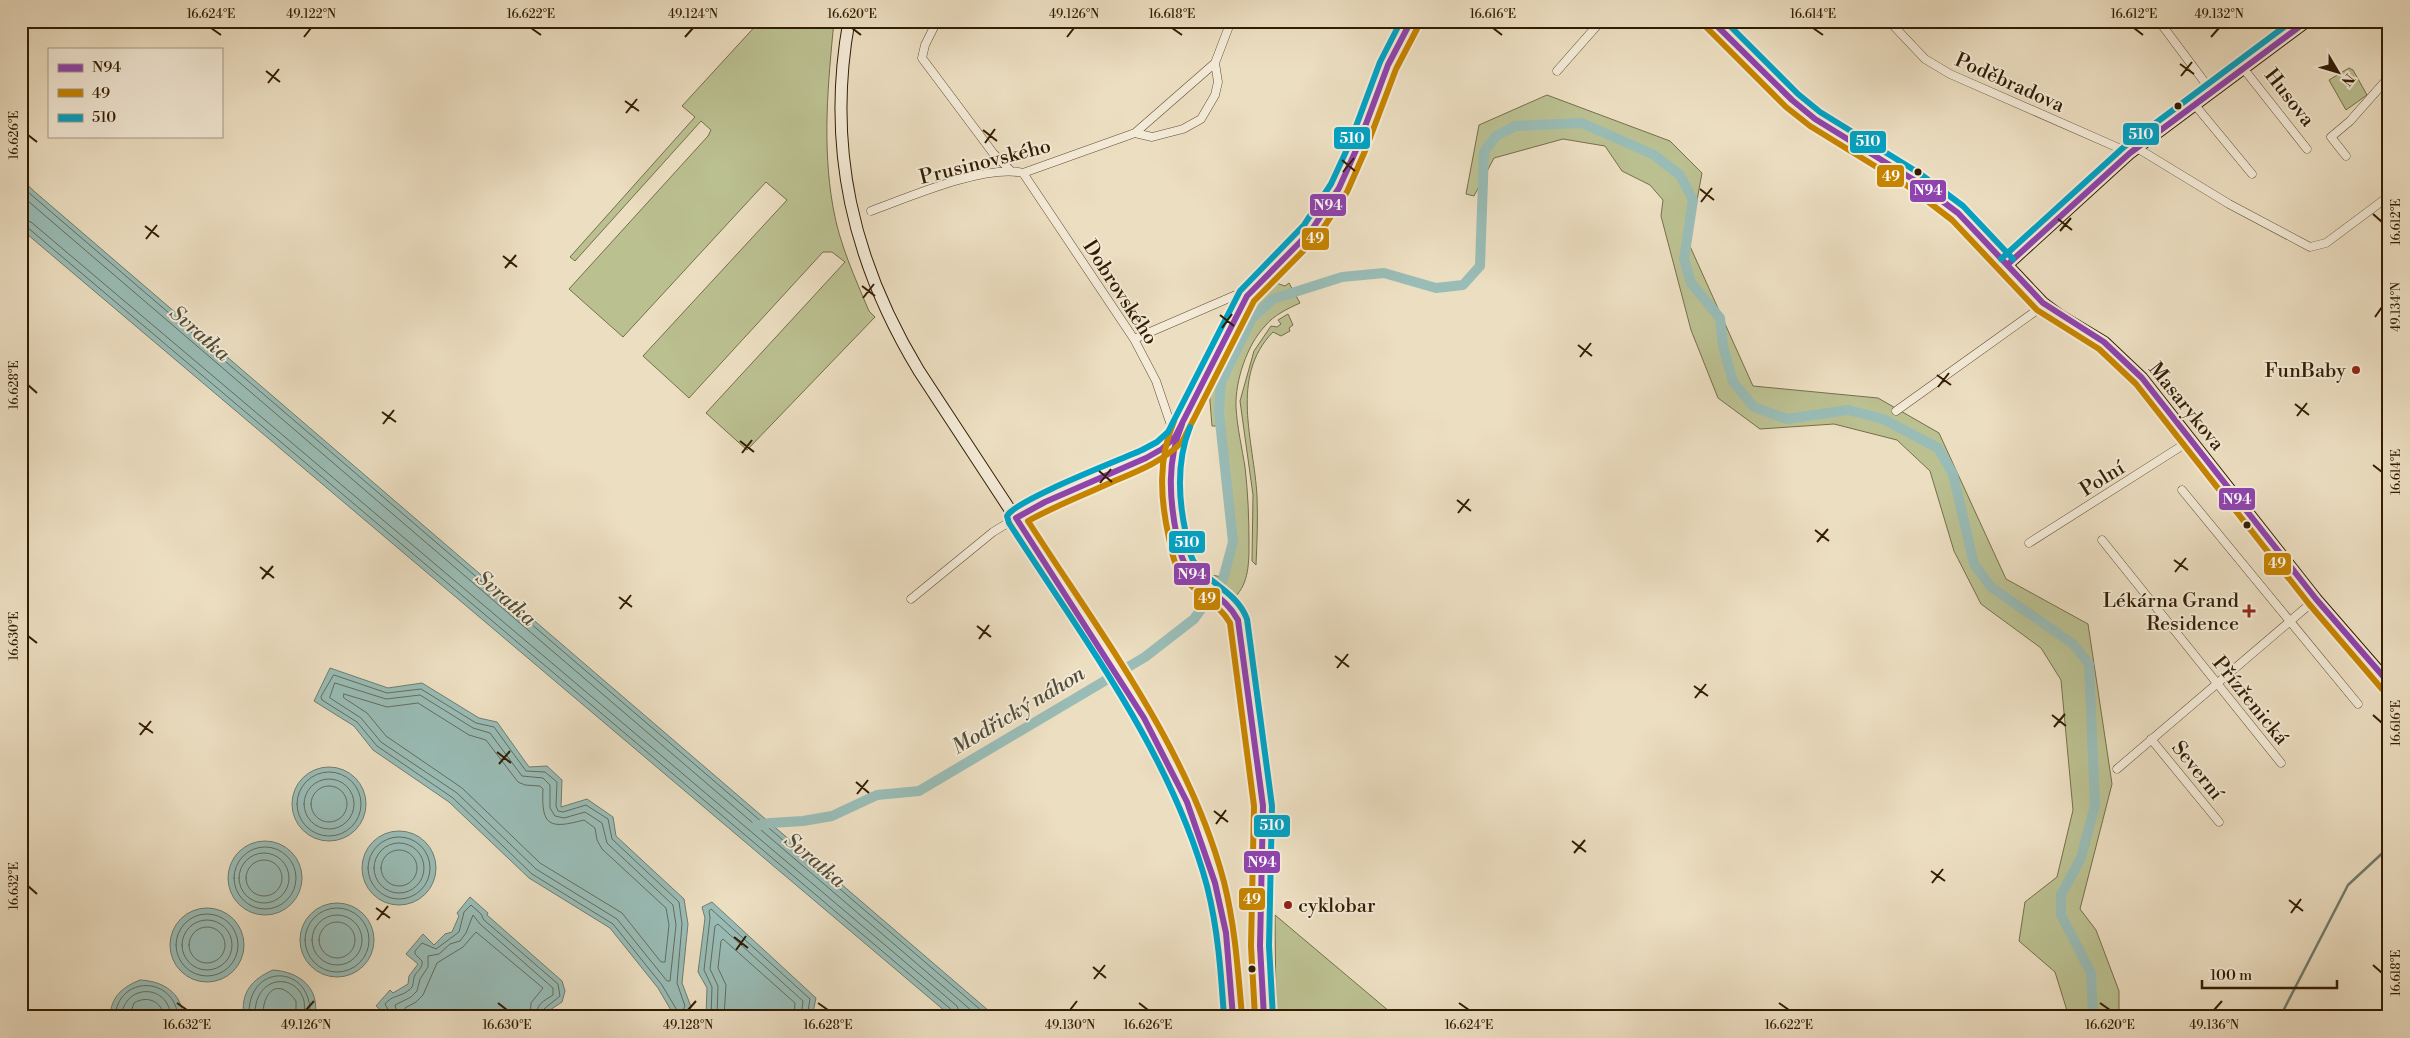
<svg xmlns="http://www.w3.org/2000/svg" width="2410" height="1038" font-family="'Libre Bodoni',serif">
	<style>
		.green { fill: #bbc091; stroke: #766e4a }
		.water { fill: #99bcb6; stroke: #707c6e }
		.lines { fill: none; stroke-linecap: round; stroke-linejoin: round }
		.shore { stroke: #666c5c; stroke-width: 1 }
		.stream { stroke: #707c6e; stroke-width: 2.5 }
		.canal { stroke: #99bcb6; stroke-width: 10 }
		.street-casing { stroke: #604d32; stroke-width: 9 }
		.secondary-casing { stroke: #321d02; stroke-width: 13 }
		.street { stroke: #f3ead7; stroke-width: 8 }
		.secondary { stroke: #f3ead7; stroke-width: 11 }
		.bus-1-casing { stroke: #f3ead7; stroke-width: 10 }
		.bus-2-casing { stroke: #f3ead7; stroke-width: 10 }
		.bus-3-casing { stroke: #f3ead7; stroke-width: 10 }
		.bus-1 { stroke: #8e44ad; stroke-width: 6 }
		.bus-2 { stroke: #c68400; stroke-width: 6 }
		.bus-3 { stroke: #02a2c4; stroke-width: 6 }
		.ticks { fill: none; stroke: #321d02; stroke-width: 2 }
		.bus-dot { fill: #321d02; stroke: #f3ead7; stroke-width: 2 }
		.poi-dot { fill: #8f2418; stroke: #f3ead7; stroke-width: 2 }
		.labels { text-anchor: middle; stroke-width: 4; stroke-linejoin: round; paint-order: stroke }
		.street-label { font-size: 20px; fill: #321d02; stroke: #f3ead7 }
		.poi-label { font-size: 20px; fill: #321d02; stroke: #f3ead7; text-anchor: end }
		.water-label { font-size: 21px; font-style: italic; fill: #514d38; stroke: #f3ead7 }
		.line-badge { stroke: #f3ead7; stroke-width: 2 }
		.badge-label { font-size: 14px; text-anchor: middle; font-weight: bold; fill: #fff }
		.neatline { fill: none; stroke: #321d02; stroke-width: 2 }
		.ticks-label { font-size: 12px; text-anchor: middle; fill: #321d02 }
	</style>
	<rect width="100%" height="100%" fill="#ecdec1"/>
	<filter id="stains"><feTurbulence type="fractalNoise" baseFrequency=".004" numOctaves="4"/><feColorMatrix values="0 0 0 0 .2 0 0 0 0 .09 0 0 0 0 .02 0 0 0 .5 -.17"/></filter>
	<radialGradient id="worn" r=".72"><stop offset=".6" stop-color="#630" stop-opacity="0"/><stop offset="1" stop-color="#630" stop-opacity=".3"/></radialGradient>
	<!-- green -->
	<path class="green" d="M760,21H834C828,83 822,145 833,207C839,243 855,278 869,311L875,317L747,450L706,413L845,262L832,252H823L689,398L643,356L787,200L766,182L623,337L569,289L708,136L711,130L701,121L575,261L570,257L695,117L682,106Z
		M2349,68L2353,70L2367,95L2346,110L2329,80Z
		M1547,95L1670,141L1702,173L1689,244L1753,386L1878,398L1939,433L2006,579L2088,624L2112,784L2080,909L2096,930L2119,991V1017H2069L2055,972L2019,941L2025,902L2057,877L2073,810L2061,680L2041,648L1981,604L1954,551L1930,471L1897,440L1834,424L1760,429L1718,398L1691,330L1661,216L1663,200L1650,185L1622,171L1605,146L1563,139L1494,158L1474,196L1466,194L1479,125Z
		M1270,281L1285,286L1289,283L1300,303C1287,309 1274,315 1265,326C1247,345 1235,381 1236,407C1237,427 1242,448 1245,467C1248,493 1249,518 1249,543C1249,562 1249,583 1235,597H1229L1202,581L1200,573L1222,577L1231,542L1218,426H1212L1209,389L1212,374L1243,312Z
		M1288,314L1293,325L1289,328L1290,331L1281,336L1273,332C1229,377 1254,441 1257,496C1258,519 1257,542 1256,565L1252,561L1253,495L1240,401L1254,351L1271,326L1277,327L1281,324L1278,320Z
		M1275,915L1396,1017H1276Z"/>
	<!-- water -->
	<path class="water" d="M21,179L35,192L996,1017H952L21,229Z
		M330,668L388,688L422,683L479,718L497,722L529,767L547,766L562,780L561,807L587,799L613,817L616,836L684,899L688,924L682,983L691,1007L685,1017H675L658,988L610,928L529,878L449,802L373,750L354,726L314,701Z
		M292 804a37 37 0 1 1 74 0a37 37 0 1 1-74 0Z
		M362 868a37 37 0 1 1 74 0a37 37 0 1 1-74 0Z
		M228 878a37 37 0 1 1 74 0a37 37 0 1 1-74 0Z
		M470,897L488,913L487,915L562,981L565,991L562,1002L547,1012L550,1015L549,1017H389L376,1006L390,990L393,993L408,984L409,976L418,964L406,954L423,934L434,945L445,934L452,932L459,916L457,913Z
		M712,902L816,998L812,1017H706L707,988L698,972L705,918L702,907Z
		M300 940a37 37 0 1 1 74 0a37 37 0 1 1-74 0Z
		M170 945a37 37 0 1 1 74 0a37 37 0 1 1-74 0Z
		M273,970C300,972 320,988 315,1017H244C240,993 252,979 273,970Z
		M140,980C162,981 182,992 183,1017H110C111,996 123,987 140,980Z"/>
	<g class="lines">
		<!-- shore -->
		<path class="shore" d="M21,186L989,1017
			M21,195L979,1017
			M21,219L31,222L957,1006L961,1017
			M21,225L27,227L953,1011L955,1017
			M334,675L387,693L421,689L476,723L494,727L526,771L545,772L557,782L556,806L558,811L563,812L586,805L608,819L612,839L679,902L682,924L677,983L685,1006L682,1012H678L662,985L613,924L532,874L453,798L377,746L357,722L322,700L321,697Z
			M335,683L386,699L420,695L473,728L490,733L522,776L543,778L550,785V808L555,816L564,818L585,812L602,823L607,843L673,905L676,925L670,981H667L617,919L536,869L457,793L381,742L361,718L330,698Z
			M344,694L387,707L418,703L469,735L486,740L518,782L525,785L540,786L543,789C541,827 550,829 584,820L595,828L597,840L602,849L666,908L669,925L665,962H661L622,913L540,863L462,788L386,736L367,713L344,698Z
			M297 804a32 32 0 1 1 64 0a32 32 0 1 1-64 0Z
			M304 804a25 25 0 1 1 50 0a25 25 0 1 1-50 0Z
			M311 804a18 18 0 1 1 36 0a18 18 0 1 1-36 0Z
			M368 868a31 31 0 1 1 62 0a31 31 0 1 1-62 0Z
			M374 868a25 25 0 1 1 50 0a25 25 0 1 1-50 0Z
			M234 878a31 31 0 1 1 62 0a31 31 0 1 1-62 0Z
			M381 868a18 18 0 1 1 36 0a18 18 0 1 1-36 0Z
			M239 878a25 25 0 1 1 50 0a25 25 0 1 1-50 0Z
			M246 878a18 18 0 1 1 36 0a18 18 0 1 1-36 0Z
			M305 940a32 32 0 1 1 64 0a32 32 0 1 1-64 0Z
			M176 945a31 31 0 1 1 62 0a31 31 0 1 1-62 0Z
			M312 940a25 25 0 1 1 50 0a25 25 0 1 1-50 0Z
			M182 945a25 25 0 1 1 50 0a25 25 0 1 1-50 0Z
			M319 940a18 18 0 1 1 36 0a18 18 0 1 1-36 0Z
			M189 945a18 18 0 1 1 36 0a18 18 0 1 1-36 0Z
			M115,1017C118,974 175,976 178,1017
			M121,1017C125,982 169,984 171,1017
			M129,1017L134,1003C147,995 162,1001 164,1017
			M249,1017C246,961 314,963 310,1017
			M255,1017C253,974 297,972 304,1001C305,1006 304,1012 304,1017
			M263,1017C262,992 278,976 296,1001V1017
			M392,1017L385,1004C392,995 401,997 409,990C415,986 412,981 415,975C418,970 423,968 422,961L415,954V951L422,943L436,949L459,932L464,912L471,905L481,914L484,920L558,984L560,996L544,1009L545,1017
			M398,1017L395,1005L411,997L417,991L420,979L428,967V956L439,954L450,944L460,941L466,933L473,915L480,924L553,988V995C544,1001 535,1004 537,1017
			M405,1017V1008L416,1002L423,995L437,963L463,947L476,932L543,988L531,1003L530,1017
			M711,1017L712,987L704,970L710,918L709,911L711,909L810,999L807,1017
			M717,1017L718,986L710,969L715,926L718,924L803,1001L801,1017
			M724,1017L726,985L718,968L721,941L723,939L795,1003L794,1017"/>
		<!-- stream -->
		<path class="stream" d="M2280,1017L2348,885L2389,847"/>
		<!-- canal -->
		<path class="canal" d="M756,826L770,823L803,821L832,816L877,795L919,791L1145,657L1194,619L1223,579L1233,542L1219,412L1221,382L1252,318L1273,299L1342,277L1384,273L1436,288L1463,285L1480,266L1484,152L1496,136L1515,126L1582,123L1654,155L1680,175L1693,200L1684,259L1691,283L1720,318L1723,346L1733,382L1754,407L1787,419L1848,410L1883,419L1938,448L1953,474L1974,564L1991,587L2073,644L2089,664L2095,805L2081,858L2061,895V915L2091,973L2093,1017"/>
		<!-- street casing -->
		<g class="street-casing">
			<path id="street" d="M937,21L925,45L922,58L993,153L1010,170
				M1889,21L1925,59L1950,74L2130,153
				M2159,21L2212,92
				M2384,21L2389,28
				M2243,68L2307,149
				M1557,71L1601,21
				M2195,105L2252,174
				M1135,133L1152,137L1183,129L1201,119L1215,95L1218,82L1215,63
				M2137,148L2229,204L2310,247L2326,243L2389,196
				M2346,156L2331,137L2350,121L2389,77
				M1023,173L1134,339L1156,381L1175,437
				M871,211C909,197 985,164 1023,173L1135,133L1215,63L1231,21
				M1134,339L1236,295L1247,296
				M1896,411L2033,313L2043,303
				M2182,490L2358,704
				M2102,540L2281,763
				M2029,543L2191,440
				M911,599L993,532L1016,518
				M2151,739L2219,822
				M2117,769L2316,599"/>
		</g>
		<!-- secondary casing -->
		<g class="secondary-casing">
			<path id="secondary" d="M849,21C826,148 853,262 919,371C967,444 1014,516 1062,589C1100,647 1139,704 1170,766C1210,844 1230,930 1233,1017
				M1712,21L1792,100L1815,119L1914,180L1958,213L2043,303L2059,315L2104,342L2142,378L2316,599L2389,683
				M2007,265L2130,153L2307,21
				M1175,437L1170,479L1174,524L1183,563L1200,583L1229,602L1238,620L1241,635L1263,806L1260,946L1264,1017
				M1016,518L1045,502L1146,458L1162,449L1175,437L1247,296L1311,231L1339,188L1357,148L1388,65L1411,21"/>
		</g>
		<!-- street -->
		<use href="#street" class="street"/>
		<!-- secondary -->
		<use href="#secondary" class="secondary"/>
		<!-- bus-1 casing -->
		<g class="bus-1-casing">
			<path id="bus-1" d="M1712,21L1792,100L1815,119L1914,180L1958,213L2043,303L2104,342L2142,378L2316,599L2389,683
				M2007,265L2130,153L2307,21
				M1182,424C1167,460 1169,498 1177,537C1180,549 1181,561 1190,572C1205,591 1225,596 1238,620L1263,806L1260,946L1264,1017
				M1233,1017L1226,933L1215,883L1187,802L1144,718L1016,518L1045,502L1146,458L1162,449L1175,437L1247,296L1311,231L1339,188L1357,148L1388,65L1411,21"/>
		</g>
		<!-- bus-2 casing -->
		<g class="bus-2-casing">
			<path id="bus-2" d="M1706,27L1786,107L1810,126L1909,187L1952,220L2037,310L2099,349L2136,384L2309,604L2382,689
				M1174,421C1158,459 1160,498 1169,538C1172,552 1174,566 1183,577C1197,595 1218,602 1230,623L1254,806L1251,946L1255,1017
				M1242,1016C1238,971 1235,926 1224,882C1189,749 1101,635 1028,521C1055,506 1084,495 1112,482C1138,471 1162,462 1182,442L1254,301L1318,236L1347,192L1365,151L1396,69L1419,25"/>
		</g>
		<!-- bus-3 casing -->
		<g class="bus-3-casing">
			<path id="bus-3" d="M1725,21L1798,94L1820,112L1919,173L1963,206L2013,259
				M2001,259L2125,146L2292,21
				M1190,427C1176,462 1178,498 1186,534C1188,545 1189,557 1197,566C1213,586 1237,593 1247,619L1272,806L1269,946L1273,1017
				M1224,1017C1221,973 1218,929 1207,886C1171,753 1082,637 1009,523L1007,516C1015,500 1120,460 1142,450L1157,442L1168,432L1240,291L1304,225L1331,184L1349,145L1380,62L1401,21"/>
		</g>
		<!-- bus-1 -->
		<use href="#bus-1" class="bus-1"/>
		<!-- bus-2 -->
		<use href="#bus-2" class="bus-2"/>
		<!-- bus-3 -->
		<use href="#bus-3" class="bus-3"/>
	</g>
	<!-- ticks -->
	<path class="ticks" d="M211,28L221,35M531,28L541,35M852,28L861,35M1172,28L1182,35M1493,28L1502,35M1813,28L1823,35M2134,28L2143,35M304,37L311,28M685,37L693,28M1067,37L1074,28M2211,37L2219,28M2180,64L2194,74M266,71L280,82M2181,76L2192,62M268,83L279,69M625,101L639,111M626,113L637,99M983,130L997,141M28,135L37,142M985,143L995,129M1342,160L1355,171M1343,172L1354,158M1700,189L1714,200M1701,202L1712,188M2373,214L2382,222M2058,219L2072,230M145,226L159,237M2060,231L2071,218M146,239L157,225M503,256L517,267M505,268L516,255M862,286L875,296M863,298L874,284M1220,315L1234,326M2375,317L2382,307M1222,328L1232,314M1578,345L1592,356M1580,357L1591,343M1937,375L1951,385M28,385L37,393M1938,387L1949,373M2295,404L2309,415M382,412L396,422M2297,416L2307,403M383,424L394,410M740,441L754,452M742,453L752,440M2373,465L2382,472M1099,471L1112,482M1100,483L1111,469M1457,500L1471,511M1458,513L1469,499M1815,530L1829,541M1817,542L1828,529M2174,560L2188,570M260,567L274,578M2175,572L2186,558M262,579L273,566M619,597L632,607M620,609L631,595M977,626L991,637M28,636L37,643M979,639L989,625M1335,656L1349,667M1337,668L1348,654M1694,686L1708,696M1695,698L1706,684M2052,715L2066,726M2373,715L2382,723M139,723L153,733M2054,727L2065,714M140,735L151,721M497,752L511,763M499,764L510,751M856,782L869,793M857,794L868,780M1214,811L1228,822M1216,824L1226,810M1572,841L1586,852M1574,853L1585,840M1931,871L1945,881M1932,883L1943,869M28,886L37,894M2289,900L2303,911M376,908L390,918M2291,913L2301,899M377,920L388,906M734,937L748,948M736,950L746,936M2373,965L2382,973M1093,967L1106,978M1094,979L1105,965M177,1003L187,1010M498,1003L507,1010M818,1003L828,1010M1139,1003L1148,1010M1459,1003L1469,1010M1779,1003L1789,1010M2100,1003L2110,1010M306,1010L314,1001M688,1010L696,1001M1070,1010L1077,1001M2214,1010L2222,1001"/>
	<!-- markers -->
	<g class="bus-dot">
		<circle cx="2178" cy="106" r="4.5"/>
		<circle cx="1918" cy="172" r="4.5"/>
		<circle cx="2247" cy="525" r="4.5"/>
		<circle cx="1252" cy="969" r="4.5"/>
	</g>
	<g class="poi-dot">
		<circle cx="2356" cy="370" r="5"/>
		<path d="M2246.5 603.5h5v5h5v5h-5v5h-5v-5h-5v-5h5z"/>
		<circle cx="1288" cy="905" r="5"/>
	</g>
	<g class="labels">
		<!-- street labels -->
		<g class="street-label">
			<text transform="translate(2010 82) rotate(24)" y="7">Poděbradova</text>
			<text transform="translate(2290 97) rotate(52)" y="7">Husova</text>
			<text transform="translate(985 161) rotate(-14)" y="7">Prusinovského</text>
			<text transform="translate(1121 292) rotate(57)" y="7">Dobrovského</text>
			<text transform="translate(2187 406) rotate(51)" y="7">Masarykova</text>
			<text transform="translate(2102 478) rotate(-32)" y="7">Polní</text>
			<text transform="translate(2251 700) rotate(51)" y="7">Přízřenická</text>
			<text transform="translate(2198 770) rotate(51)" y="7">Severní</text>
		</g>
		<!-- poi labels -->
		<g class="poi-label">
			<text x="2346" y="377">FunBaby</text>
			<text x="2239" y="607">Lékárna Grand<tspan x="2239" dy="23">Residence</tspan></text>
			<text x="1298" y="912" text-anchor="start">cyklobar</text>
		</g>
		<!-- water labels -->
		<g class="water-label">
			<text transform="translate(200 333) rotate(41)" y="7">Svratka</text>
			<text transform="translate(506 598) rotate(41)" y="7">Svratka</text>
			<text transform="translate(1018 710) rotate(-31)" y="7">Modřický náhon</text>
			<text transform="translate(815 860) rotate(40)" y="7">Svratka</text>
		</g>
	</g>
	<g class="line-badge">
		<rect x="2122" y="122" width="38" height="24" rx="5" fill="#02a2c4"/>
		<rect x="1333" y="126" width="38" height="24" rx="5" fill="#02a2c4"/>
		<rect x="1849" y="130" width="38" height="24" rx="5" fill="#02a2c4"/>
		<rect x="1876" y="164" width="29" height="24" rx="5" fill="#c68400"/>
		<rect x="1909" y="179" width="38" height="24" rx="5" fill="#8e44ad"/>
		<rect x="1309" y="193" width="38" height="24" rx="5" fill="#8e44ad"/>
		<rect x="1301" y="227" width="29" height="24" rx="5" fill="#c68400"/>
		<rect x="2218" y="487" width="38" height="24" rx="5" fill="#8e44ad"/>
		<rect x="1168" y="530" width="38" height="24" rx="5" fill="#02a2c4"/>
		<rect x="2263" y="552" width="29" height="24" rx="5" fill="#c68400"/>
		<rect x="1173" y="562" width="38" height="24" rx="5" fill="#8e44ad"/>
		<rect x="1193" y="587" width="28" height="24" rx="5" fill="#c68400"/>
		<rect x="1253" y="814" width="38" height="24" rx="5" fill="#02a2c4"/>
		<rect x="1243" y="850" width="38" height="24" rx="5" fill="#8e44ad"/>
		<rect x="1238" y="887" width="28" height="24" rx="5" fill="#c68400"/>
	</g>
	<g class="badge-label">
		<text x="2141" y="139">510</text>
		<text x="1352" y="143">510</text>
		<text x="1868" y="146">510</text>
		<text x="1891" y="181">49</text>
		<text x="1928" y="195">N94</text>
		<text x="1328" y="210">N94</text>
		<text x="1315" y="243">49</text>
		<text x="2237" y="504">N94</text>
		<text x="1187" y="547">510</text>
		<text x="2277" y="568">49</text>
		<text x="1192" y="579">N94</text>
		<text x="1207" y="603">49</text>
		<text x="1272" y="830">510</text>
		<text x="1262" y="867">N94</text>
		<text x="1252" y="904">49</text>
	</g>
	<!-- margin -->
	<rect width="2410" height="1038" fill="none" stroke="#ecdec1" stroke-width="55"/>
	<!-- legend -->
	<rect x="48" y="48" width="175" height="90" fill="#f3ead7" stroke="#a69882"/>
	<rect x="58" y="64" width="25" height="8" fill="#8e44ad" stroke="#a69882"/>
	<text x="92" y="72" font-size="15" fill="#321d02">N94</text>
	<rect x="58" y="89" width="25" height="8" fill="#c68400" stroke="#a69882"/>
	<text x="92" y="98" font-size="15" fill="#321d02">49</text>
	<rect x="58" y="114" width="25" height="8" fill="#02a2c4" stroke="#a69882"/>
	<text x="92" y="122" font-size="15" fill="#321d02">510</text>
	<!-- north arrow -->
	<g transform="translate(2338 72) rotate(128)" stroke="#f3ead7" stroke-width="4" paint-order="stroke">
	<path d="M0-4L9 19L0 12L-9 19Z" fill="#321d02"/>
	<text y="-8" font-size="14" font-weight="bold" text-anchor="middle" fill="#321d02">N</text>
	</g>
	<!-- scale -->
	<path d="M2202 980v8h135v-8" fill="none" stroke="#321d02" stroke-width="2.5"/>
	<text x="2210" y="980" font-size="15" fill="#321d02" stroke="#f3ead7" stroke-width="4" paint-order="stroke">100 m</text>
	<rect x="28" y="28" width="2354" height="982" class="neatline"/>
	<g class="ticks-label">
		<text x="211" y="18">16.624°E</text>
		<text x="311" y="18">49.122°N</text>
		<text x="531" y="18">16.622°E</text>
		<text x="693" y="18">49.124°N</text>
		<text x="852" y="18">16.620°E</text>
		<text x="1074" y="18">49.126°N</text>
		<text x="1172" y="18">16.618°E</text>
		<text x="1493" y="18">16.616°E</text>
		<text x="1813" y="18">16.614°E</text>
		<text x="2134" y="18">16.612°E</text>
		<text x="2219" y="18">49.132°N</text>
		<text transform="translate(14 135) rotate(-90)" y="4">16.626°E</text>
		<text transform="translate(2396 222) rotate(-90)" y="4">16.612°E</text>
		<text transform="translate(2396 307) rotate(-90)" y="4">49.134°N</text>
		<text transform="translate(14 385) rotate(-90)" y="4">16.628°E</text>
		<text transform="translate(2396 472) rotate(-90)" y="4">16.614°E</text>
		<text transform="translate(14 636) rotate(-90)" y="4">16.630°E</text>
		<text transform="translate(2396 723) rotate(-90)" y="4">16.616°E</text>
		<text transform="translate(14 886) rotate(-90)" y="4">16.632°E</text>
		<text transform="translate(2396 973) rotate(-90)" y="4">16.618°E</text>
		<text x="187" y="1029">16.632°E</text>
		<text x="306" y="1029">49.126°N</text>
		<text x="507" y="1029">16.630°E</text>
		<text x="688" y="1029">49.128°N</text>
		<text x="828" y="1029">16.628°E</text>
		<text x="1070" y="1029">49.130°N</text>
		<text x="1148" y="1029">16.626°E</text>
		<text x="1469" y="1029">16.624°E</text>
		<text x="1789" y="1029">16.622°E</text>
		<text x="2110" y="1029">16.620°E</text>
		<text x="2214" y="1029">49.136°N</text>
	</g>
	<rect width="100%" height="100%" filter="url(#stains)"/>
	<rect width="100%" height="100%" fill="url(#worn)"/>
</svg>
